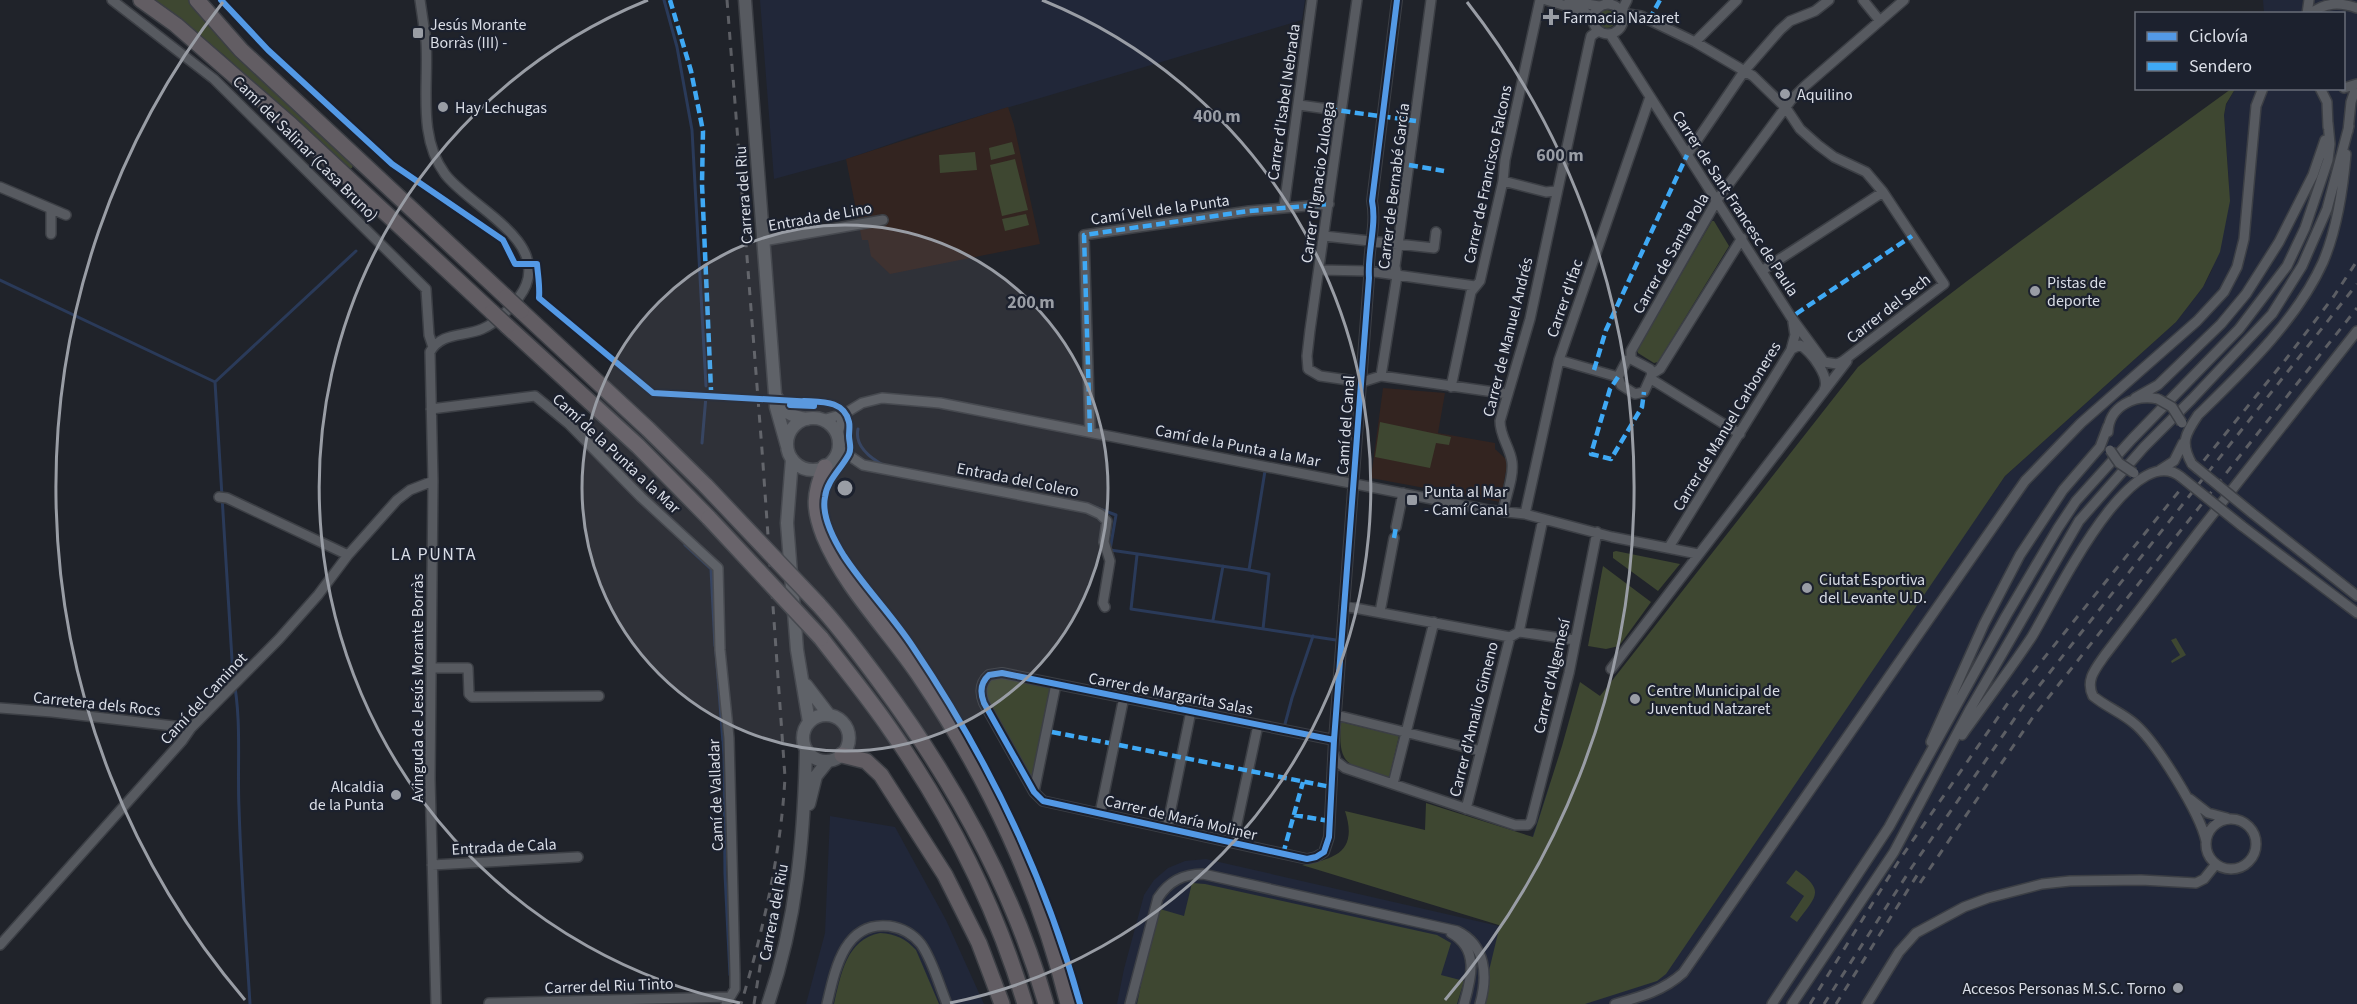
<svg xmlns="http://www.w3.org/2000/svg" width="2357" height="1004" font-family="'Source Sans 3',sans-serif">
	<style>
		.built { fill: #212739 }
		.education { fill: #332420 }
		.green { fill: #3e4731 }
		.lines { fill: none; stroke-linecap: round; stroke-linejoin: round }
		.stream { stroke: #2a3a59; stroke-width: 3 }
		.minor-casing { stroke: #3c3f45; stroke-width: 12 }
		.tertiary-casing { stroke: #3c3f45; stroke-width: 15 }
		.trunk-casing { stroke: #3c3f45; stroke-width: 18 }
		.minor { stroke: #575a60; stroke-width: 9 }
		.tertiary { stroke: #575a60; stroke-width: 12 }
		.trunk { stroke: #625d63; stroke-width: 15 }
		.rail { stroke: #5c5e64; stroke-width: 3; stroke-dasharray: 8 8; stroke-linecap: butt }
		.minor-bridge-casing { stroke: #3c3f45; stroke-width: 12; stroke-linecap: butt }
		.trunk-bridge-casing { stroke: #3c3f45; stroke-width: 18; stroke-linecap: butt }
		.minor-bridge { stroke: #575a60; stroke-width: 9 }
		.trunk-bridge { stroke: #625d63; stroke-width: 15 }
		.quiet { stroke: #3fa9f5; stroke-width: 4.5; stroke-dasharray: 9 4.5; stroke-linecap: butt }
		.cycleway-casing { stroke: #1c212e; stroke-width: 10 }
		.cycleway { stroke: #5399e6; stroke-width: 6 }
		.ring { fill: none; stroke: #999da5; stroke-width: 3 }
		.poi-dot { fill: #999da5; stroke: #1c212e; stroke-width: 2 }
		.labels { text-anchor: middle; stroke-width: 4.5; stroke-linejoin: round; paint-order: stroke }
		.poi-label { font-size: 16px; fill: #dadee7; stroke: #1c212e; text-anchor: start }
		.street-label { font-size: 16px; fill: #dadee7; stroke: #1c212e }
		.neighbourhood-label { font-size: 18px; letter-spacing: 1.5px; fill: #dadee7; stroke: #1c212e }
		.centre { fill: #999da5; stroke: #1c212e; stroke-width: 3 }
		.ring-label { font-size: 18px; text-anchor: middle; font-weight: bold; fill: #999da5; stroke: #1c212e; stroke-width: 4.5; stroke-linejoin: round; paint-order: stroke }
	</style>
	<rect width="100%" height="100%" fill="#20232a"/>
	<!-- built -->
	<path class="built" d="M760,0H1305L1302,20L916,135L847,159L774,179Z
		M2263,0H2357V1004H1117L1124,969L1144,895L1154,880L1168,868L1185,861L1206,859L1503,927L1550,782L1712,899L2005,476L2176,322L2203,287L2212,270L2229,184L2224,115L2226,105L2235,89L2344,88V14L2264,13Z
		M830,816L895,827L946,920L984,1004H806L825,933Z"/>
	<!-- education -->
	<path class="education" d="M1008,107L1014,125L1040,244L890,274L871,256L868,240H862L846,159Z
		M1383,388L1445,393L1438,433L1495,443V449L1508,461L1500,502L1371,478Z"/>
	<!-- green -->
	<path class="green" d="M152,0H188L217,34L249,67L353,164L352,168L348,169L224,55Z
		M1598 19a9 9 0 1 1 18 0a9 9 0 1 1-18 0Z
		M2231,89H2235L2226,104L2224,115L2230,201L2220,252L2203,287L2176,322L2005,476L1666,974L1657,981L1585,1004H1481L1499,929L1502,926L1302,865C1336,859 1358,851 1345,811L1425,830L1426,803L1533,837L1562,746L1580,682L1600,696L1858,367C1978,268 2106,180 2231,89Z
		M1012,142L1015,154L991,160L989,148Z
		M975,152L977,170L940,173L939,155Z
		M1015,159L1028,210L1002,216L990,165Z
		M1026,214L1029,225L1005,231L1002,219Z
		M1712,221H1714L1729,246L1658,362L1654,363L1638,353L1637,350Z
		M1380,422L1451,437L1449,445L1436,443L1430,468L1375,457Z
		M1616,551L1680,564L1658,591L1613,558V552Z
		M1603,566L1651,602L1619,646L1606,649L1588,646Z
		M2176,638L2186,655L2172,663L2171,661L2180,655L2171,640Z
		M998,676L1050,686L1051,688L1033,779L985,696L987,683Z
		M1341,722L1399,736L1389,778C1350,765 1337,769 1341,722Z
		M1796,870C1826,891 1816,896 1797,922L1790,917L1804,896L1786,883Z
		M1192,883L1205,884L1437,935L1451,943L1441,975L1464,981L1457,1004H1137L1145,964L1160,909L1184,916Z
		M880,933C896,934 906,939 916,950L939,1004H834C841,974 846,940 880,933Z"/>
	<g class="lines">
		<!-- stream -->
		<path class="stream" d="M664,0L677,47L692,130L706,386
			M0,280L215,382L356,251
			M215,382L233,676C242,720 237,764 239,808C241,873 246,939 250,1004
			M858,429C854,447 872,459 885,466
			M702,443L706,396
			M1092,506L1116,515L1110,550L1249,570
			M685,545L711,569L715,646
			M1137,555L1131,609L1336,640
			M1213,620L1223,566
			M1263,629L1269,574L1249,570L1265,471
			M716,652L724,756L725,874L730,975
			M1285,724L1292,698L1313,636"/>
		<!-- minor casing -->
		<g class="minor-casing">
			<path id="minor" d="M112,0L214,79L426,289L429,335L433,347
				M420,0C422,14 424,27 426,41C429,85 417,136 445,174C468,205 545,238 526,285C520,300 497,323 482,329C463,337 441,332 430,352L433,481L430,779L436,1004
				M1357,0L1310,330L1307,356L1308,369L1320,376L1362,382L1381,376L1508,394
				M1546,0L1583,11L1592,17
				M1863,0L1880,21
				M1569,1L1599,6
				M1593 19a15 15 0 1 1 30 0a15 15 0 1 1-30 0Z
				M1621,12L1627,0
				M2307,14L2309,0
				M2310,14C2325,2 2340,2 2357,8
				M1610,34L1791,317L1824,362L1837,364L1843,361L1944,284L1883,192L1866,172L1834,157L1818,145L1800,129L1786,108L1753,76L1695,42L1641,16L1621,13
				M1695,42L1737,0
				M2320,88L2327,102L2328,127
				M2344,88L2357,84
				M1299,105L1328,109
				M2348,131L2351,102L2357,85
				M1687,155L1745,70L1780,30L1790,21L1815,11L1829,0
				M1503,181L1546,192L1556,191
				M0,187L66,215
				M1284,207L1312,0
				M51,234V209
				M1324,236L1434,248L1436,232
				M763,241L883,220
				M1320,270L1368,271L1475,286
				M1763,270L1883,192
				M1792,349L1800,345C1811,352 1831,377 1824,390
				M1631,359V351L1717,200L1791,100L1805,86L1904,0
				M1631,359L1650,369L1652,374L1644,392L1635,394L1621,385L1618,377L1627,360Z
				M1559,360L1618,377
				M1652,374L1660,369L1742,238
				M1381,376L1397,276L1395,266L1398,245L1431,0
				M1651,379L1740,434
				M1451,387L1471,292L1480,281L1503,181L1505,160L1540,0
				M2135,398L2158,385L2221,324L2246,294L2279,242L2313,175L2325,140
				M431,409L535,396L569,424L641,497L718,568L720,650L729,738L735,974V989L726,1004
				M822,420L844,414L862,403L882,398L940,403L1488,510L1525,514L1612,537L1698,554
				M1090,432L1084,235L1249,211L1329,204
				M2108,432C2109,406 2135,394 2158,399
				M837,435L844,414
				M838,448L863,465L1087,508L1100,514L1107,521L1104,542L1110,561L1103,603L1105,607
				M2192,464C2180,443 2185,434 2198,415C2243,371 2297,320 2323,262C2337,229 2343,189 2346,154
				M2160,470L2174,461L2183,443
				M219,497L227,498L348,555
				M1503,511C1506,496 1514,477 1512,462C1510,447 1500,437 1500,421L1530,319L1590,40L1591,36L1598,31
				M2252,513L2357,596
				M1525,514L1559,360L1650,97
				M2242,526L2357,613
				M1396,527L1403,493
				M1669,547L1791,350L1795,335L1793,322
				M1344,606L1510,637L1519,632L1575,640
				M1380,612L1394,538
				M1519,632L1543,519
				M432,668H468L469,694L472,697L599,696
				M1611,669L1847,361
				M0,708L52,712L191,728
				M1336,715L1481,751
				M1962,735C1985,703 2009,671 2031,638C2051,607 2130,436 2181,477
				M1334,740L1002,673L989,675C980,683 980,693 984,703L1034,792L1043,801L1307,859L1316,857L1324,852L1329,837L1334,740L1369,278C1367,252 1377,226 1372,201L1397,0
				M1931,742L1984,624L2020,555L2063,490L2100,447L2108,426
				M1334,753L1336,761L1345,768L1515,825H1528L1531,821L1569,673L1597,532
				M1393,784L1434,622
				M1034,792L1056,684
				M2190,799L2208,813L2227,818
				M1466,809L1510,637
				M1100,813L1124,697
				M2206 844a25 25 0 1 1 50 0a25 25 0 1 1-50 0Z
				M1167,828L1191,711
				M2206,841C2200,813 2157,744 2136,725C2123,713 2106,707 2093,696C2085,680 2096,668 2105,655L2198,533L2357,331
				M1233,842L1258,725
				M432,865L578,857
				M1451,933C1480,949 1471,979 1464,1004
				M0,945L182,741L191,728L279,639L318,595L348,555L397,500L410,490L433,481
				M489,1003L730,997
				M827,1004C835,970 844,921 889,926C902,928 913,934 921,944C933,961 939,985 947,1004
				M1130,1004L1158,898C1169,881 1183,874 1203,874L1457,931C1486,945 1488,976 1480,1004
				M1615,1004C1640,997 1663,991 1683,973L2025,481L2081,423L2197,321L2224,292L2237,267L2244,239L2256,106L2263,88
				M1772,1004L1889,827L2006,616L2058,528L2076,501L2132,439L2239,329L2287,266L2305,228L2328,160L2330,144L2328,123
				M1792,1004L1894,852L1969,711L2079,521L2144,447L2192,399L2272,314L2302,266L2327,209L2349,126
				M1867,1004L1899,952L1916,933L1964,907L1988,898L2042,884L2070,881L2141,880L2196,883L2204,879L2216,864"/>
		</g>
		<!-- tertiary casing -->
		<g class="tertiary-casing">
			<path id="tertiary" d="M745,0L776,407L787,446
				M777,398C783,412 792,417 807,419
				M787 444a26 26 0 1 1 52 0a26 26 0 1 1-52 0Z
				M792,459L787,523L797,650L809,722
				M806,685L829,715
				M803 738a23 23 0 1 1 46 0a23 23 0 1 1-46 0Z
				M809,804L816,776L828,761
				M768,1004C797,920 804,837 806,749"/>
		</g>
		<!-- trunk casing -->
		<g class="trunk-casing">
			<path id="trunk" d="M141,0L176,25L291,125L492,312
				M197,0L241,50L506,297
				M521,311L648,429L706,486
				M507,326L638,446L709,518
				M825,467C814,494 813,508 824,536C846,589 890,631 921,678C988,777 1040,889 1068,1004
				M818,604C841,629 860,655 880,682C952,779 1013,888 1046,1004
				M821,638C844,668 869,698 890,729C948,812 996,907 1025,1004
				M842,755L866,761L881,775L945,875L979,943L1002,1004"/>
		</g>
		<!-- minor -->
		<use href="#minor" class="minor"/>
		<!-- tertiary -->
		<use href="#tertiary" class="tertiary"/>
		<!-- trunk -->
		<use href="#trunk" class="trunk"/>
		<!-- rail -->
		<path class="rail" d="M727,0L762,450L785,777C781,854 763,931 741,1004
			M1920,883L2033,717L2357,308
			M754,1004L762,954
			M1810,1004L1900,859L2010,700L2286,359L2334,296L2357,261
			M1824,1004L1912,867L2024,705L2357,284
			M1836,1004L1921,869"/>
		<!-- minor-bridge casing -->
		<g class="minor-bridge-casing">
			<path id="minor-bridge" d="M2158,399L2172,407L2182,423
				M2110,450L2119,463L2134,473
				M2192,464L2252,513
				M2181,477L2242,526"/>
		</g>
		<!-- trunk-bridge casing -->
		<g class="trunk-bridge-casing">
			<path id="trunk-bridge" d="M506,297L521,311
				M492,312L507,326
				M706,486L818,604
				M709,518L821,638"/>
		</g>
		<!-- minor-bridge -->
		<use href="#minor-bridge" class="minor-bridge"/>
		<!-- trunk-bridge -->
		<use href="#trunk-bridge" class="trunk-bridge"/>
		<!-- quiet -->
		<path class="quiet" d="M670,0L691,71L703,131L702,184L711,390
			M1649,20L1660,0
			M1328,109L1416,121
			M1409,165L1444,171
			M1796,314L1912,236
			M1594,370L1606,330L1687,155
			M1618,377L1610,389L1591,454L1611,459L1642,407L1644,392
			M1090,432L1084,235L1249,211L1329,204
			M1394,538L1396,527
			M1052,732L1109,743
			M1119,745L1331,787
			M1294,815L1329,821
			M1283,854L1303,782"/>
		<!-- cycleway casing -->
		<g class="cycleway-casing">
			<path id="cycleway" d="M221,0L268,50L392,164L503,240L515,264H537C538,276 540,286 539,298L653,393L814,402V406L790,405
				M804,401C821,402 844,400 849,422C850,426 849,432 849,436C849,442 852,448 849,454C842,468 827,480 825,497C821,516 834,540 844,556C865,588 892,615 913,647C987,757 1045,876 1080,1004
				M1334,740L1002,673L989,675C980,683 980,693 984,703L1034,792L1043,801L1307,859L1316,857L1324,852L1329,837L1334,740L1369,278C1367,252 1377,226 1372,201L1397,0"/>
		</g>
		<!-- cycleway -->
		<use href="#cycleway" class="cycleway"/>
	</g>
	<!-- distance rings -->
	<circle cx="845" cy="488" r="263" fill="#999da5" fill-opacity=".12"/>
	<g class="ring">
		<circle cx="845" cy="488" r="263"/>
		<path d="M740 1003A526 526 0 0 1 648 0M1042 0A526 526 0 0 1 950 1003"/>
		<path d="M245 1000A789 789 0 0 1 223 2M1467 2A789 789 0 0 1 1445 1000"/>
	</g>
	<!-- markers -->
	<g class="poi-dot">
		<path d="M1548 8h6v6h6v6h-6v6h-6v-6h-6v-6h6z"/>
		<rect x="412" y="27" width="12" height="12" rx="3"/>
		<circle cx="1785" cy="94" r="6"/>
		<circle cx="443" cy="107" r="6"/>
		<circle cx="2035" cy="291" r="6"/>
		<rect x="1406" y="494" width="12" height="12" rx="3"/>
		<circle cx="1807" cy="588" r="6"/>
		<circle cx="1635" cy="699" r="6"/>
		<circle cx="396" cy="795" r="6"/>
		<circle cx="2178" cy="988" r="6"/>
	</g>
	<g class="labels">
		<!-- poi labels -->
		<g class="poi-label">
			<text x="1563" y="23">Farmacia Nazaret</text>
			<text x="430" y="30">Jesús Morante<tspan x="430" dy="18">Borràs (III) -</tspan></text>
			<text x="1797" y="100">Aquilino</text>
			<text x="455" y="113">Hay Lechugas</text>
			<text x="2047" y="288">Pistas de<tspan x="2047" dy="18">deporte</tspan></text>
			<text x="1424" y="497">Punta al Mar<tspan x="1424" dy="18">- Camí Canal</tspan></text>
			<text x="1819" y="585">Ciutat Esportiva<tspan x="1819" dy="18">del Levante U.D.</tspan></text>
			<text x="1647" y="696">Centre Municipal de<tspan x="1647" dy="18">Juventud Natzaret</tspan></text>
			<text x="384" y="792" text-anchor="end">Alcaldia<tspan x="384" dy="18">de la Punta</tspan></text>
			<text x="2166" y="994" text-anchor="end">Accesos Personas M.S.C. Torno</text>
		</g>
		<!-- street labels -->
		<g class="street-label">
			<text transform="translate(1283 102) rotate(-82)" y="6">Carrer d'Isabel Nebrada</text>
			<text transform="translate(306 148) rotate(45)" y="6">Camí del Salinar (Casa Bruno)</text>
			<text transform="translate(1487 174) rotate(-78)" y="6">Carrer de Francisco Falcons</text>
			<text transform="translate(1317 182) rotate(-82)" y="6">Carrer d'Ignacio Zuloaga</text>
			<text transform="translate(1393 186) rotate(-83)" y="6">Carrer de Bernabé García</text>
			<text transform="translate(743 195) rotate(-94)" y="6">Carrera del Riu</text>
			<text transform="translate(1736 203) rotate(57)" y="6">Carrer de Sant Francesc de Paula</text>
			<text transform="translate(1160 209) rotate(-8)" y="6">Camí Vell de la Punta</text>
			<text transform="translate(820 216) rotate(-10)" y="6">Entrada de Lino</text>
			<text transform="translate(1670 253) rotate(-60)" y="6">Carrer de Santa Pola</text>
			<text transform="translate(1564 298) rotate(-71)" y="6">Carrer d'Ifac</text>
			<text transform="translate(1888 308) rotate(-38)" y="6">Carrer del Sech</text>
			<text transform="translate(1507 337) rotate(-76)" y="6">Carrer de Manuel Andrés</text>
			<text transform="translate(1345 425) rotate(-86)" y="6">Camí del Canal</text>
			<text transform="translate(1726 426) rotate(-59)" y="6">Carrer de Manuel Carboneres</text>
			<text transform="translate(1238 445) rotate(11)" y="6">Camí de la Punta a la Mar</text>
			<text transform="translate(617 453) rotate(43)" y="6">Camí de la Punta a la Mar</text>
			<text transform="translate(1018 479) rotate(11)" y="6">Entrada del Colero</text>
			<text transform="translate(1551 676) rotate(-77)" y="6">Carrer d'Algemesí</text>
			<text transform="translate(417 688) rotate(-90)" y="6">Avinguda de Jesús Morante Borràs</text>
			<text transform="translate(1171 693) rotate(11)" y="6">Carrer de Margarita Salas</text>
			<text transform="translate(203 698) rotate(-47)" y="6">Camí del Caminot</text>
			<text transform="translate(97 703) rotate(6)" y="6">Carretera dels Rocs</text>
			<text transform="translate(1473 719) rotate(-76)" y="6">Carrer d'Amalio Gimeno</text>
			<text transform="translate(715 795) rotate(-92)" y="6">Camí de Valladar</text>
			<text transform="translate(1181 817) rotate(13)" y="6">Carrer de María Moliner</text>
			<text transform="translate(504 846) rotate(-3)" y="6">Entrada de Cala</text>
			<text transform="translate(773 912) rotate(-79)" y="6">Carrera del Riu</text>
			<text transform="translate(609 985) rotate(-2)" y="6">Carrer del Riu Tinto</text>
		</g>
		<!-- neighbourhood labels -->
		<g class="neighbourhood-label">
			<text x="434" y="560">LA PUNTA</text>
		</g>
	</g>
	<circle cx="845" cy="488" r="9" class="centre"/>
	<g class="ring-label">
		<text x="1217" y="122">400 m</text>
		<text x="1560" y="161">600 m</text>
		<text x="1031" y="308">200 m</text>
	</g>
	<!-- legend -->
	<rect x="2135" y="12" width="210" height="78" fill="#1c212e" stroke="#686d78" stroke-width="1.5"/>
	<rect x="2147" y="32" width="30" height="9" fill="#5399e6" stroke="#686d78" stroke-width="1.5"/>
	<text x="2189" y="42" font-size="18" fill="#dadee7">Ciclovía</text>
	<rect x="2147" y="62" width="30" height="9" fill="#3fa9f5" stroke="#686d78" stroke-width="1.5"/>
	<text x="2189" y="72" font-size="18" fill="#dadee7">Sendero</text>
</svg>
